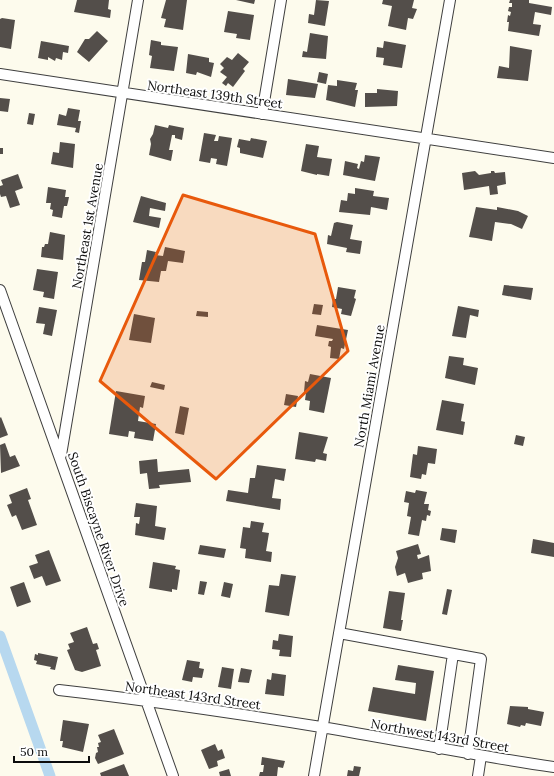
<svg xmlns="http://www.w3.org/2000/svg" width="554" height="776" font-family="Lora,serif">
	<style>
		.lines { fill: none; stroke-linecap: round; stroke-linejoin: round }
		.canal { stroke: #b7d8ef; stroke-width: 11 }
		.building { fill: #534e4a }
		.minor-casing { stroke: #3f3f3f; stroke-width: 12 }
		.minor { stroke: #fff; stroke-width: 10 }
		.marked { fill: #e8590c; fill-opacity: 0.2; stroke: #e8590c; stroke-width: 3; stroke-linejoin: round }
		.labels { text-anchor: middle; stroke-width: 4; stroke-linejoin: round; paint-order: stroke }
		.street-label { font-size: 13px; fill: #0c0c0c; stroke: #fff }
	</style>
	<rect width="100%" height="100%" fill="#fdfbed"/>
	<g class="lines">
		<!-- canal -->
		<path class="canal" d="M0,636L50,776"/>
	</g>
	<!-- building -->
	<path class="building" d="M77,0H109L108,9L111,10L110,18L74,12Z
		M166,0H187L183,30L164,27L166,19L161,18Z
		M236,0H255L254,4Z
		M316,0L329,1L325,26L308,23L309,14L314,15Z
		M383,0H414L412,8L417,9L413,19L408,18L406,30L388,26L392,6L382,4Z
		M510,0H529V3L552,7L551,15L535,12L533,24L541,25L539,36L508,31L509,22H507L508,15L510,16L511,12L508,11L509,7H512V3H509Z
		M228,11L254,15L250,40L236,38L237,34L224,32Z
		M2,18L15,20L11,49L0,47V19Z
		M97,31L108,41L89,62L77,52L85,39H89Z
		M310,33L328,36L326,59L302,57L303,51L307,52Z
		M151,40L161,42V45L178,47L174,71L150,68L152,56L149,55Z
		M41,41L69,46L68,53L63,52L62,60L56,58L55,61L48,57V60L38,58Z
		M384,41L406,45L402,68L383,65L384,58L376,57L377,47L383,48Z
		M510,46L532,50L528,81L497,78L499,66L509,68Z
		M238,53L249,62L243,69L245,71L233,87L228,83L226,86L222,83L227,77L220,72L224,68L220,64L227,57L232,60Z
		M188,54L209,58V62L214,63L211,77L197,72L196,75L186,73Z
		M319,72L328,74L326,84L317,82Z
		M288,79L318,84L315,98L286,95Z
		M337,80L357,83L355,90H358L355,107L326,100L328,85L337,86Z
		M377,89L398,91L397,106L365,107V93H377Z
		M0,98L10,99L8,112L0,111Z
		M68,108L80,110L78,121H81L79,133L75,132L76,128L57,125L59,114L66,116Z
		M29,113L35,114L33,125L27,124Z
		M155,125L168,128L169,125L184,128L182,140L175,138V135H172L169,150H173L171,161L149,155L151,144L150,139L153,134Z
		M204,133L216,135L214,141H218L219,136L232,138L227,166L216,164L217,159L211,158L210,163L199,161Z
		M251,138L267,141L263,158L240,153V148L237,147L239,139L250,141Z
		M60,142L75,144L73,168L51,164L53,152L59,153Z
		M306,144L319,146L317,157L332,159L329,176L317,174V175L301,171Z
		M0,148H3V154H0Z
		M365,155L380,157L375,181L343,175L345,161L358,164L357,168L359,169L361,161L364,162Z
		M475,171L479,175L491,173V171H494L495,173L505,172L506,184L497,186L498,194L490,195L489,186L464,190L462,173Z
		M18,174L23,188L15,191L20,205L10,208L6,196L1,197L0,194V186L3,185L1,180Z
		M48,187L66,190L65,197H69L68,202L67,206H64L62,218L52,216L53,210L50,209L51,203H46Z
		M355,188L374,191L373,196L389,198L387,210L371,207L370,215L339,212L341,200L347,201L348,193L355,194Z
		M141,196L166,203L165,211L150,208L149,216L161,218L159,228L133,222Z
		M476,207L497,210V207L518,211L528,216L522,229L511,224L495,222L492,241L476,238L469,237Z
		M337,222L353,225L350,239L362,241L360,254L346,252L347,248L327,244L328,235L331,236L334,223Z
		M50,232L65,235L63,260L41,257L42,247H44L45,244H48Z
		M165,247L185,251L183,263L168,261L166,271H161L159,282L139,280L142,262H145L147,250L156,252L155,255L163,256Z
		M37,269L58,272L54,299L43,297L44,292L33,290Z
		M504,285L533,288L531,300L502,295Z
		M338,287L356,290L354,298L356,299L351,316L341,314L342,309L332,307L333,299H336Z
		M314,304L323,305L321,315L312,314Z
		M458,306L479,310L478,317L470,315L466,338L452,336Z
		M39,307L57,310L52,336L43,334L45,324L36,323Z
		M197,311L208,312V317L196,316Z
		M134,314L155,318L151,343L129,340Z
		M317,325L348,330L344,349L341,348L339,359L330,358L331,347L328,346L329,341H332L333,339L315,336Z
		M449,356L464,358L463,365L478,368L475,385L445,378Z
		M310,374L331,378L324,413L309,410L310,401L305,400L306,393L304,392L305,381L308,382Z
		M152,382L165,385L164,390L150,387Z
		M116,391L145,396L143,408L140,407L138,421L156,424L153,441L134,438L135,432L129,431L128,437L109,434Z
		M286,394L298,396L296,407L284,405Z
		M442,400L464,404L461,421L465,422L463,435L436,430Z
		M180,406L189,408L184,435L175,433Z
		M1,417L8,435L0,438V418Z
		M299,432L328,437L323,453L327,454L326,461L316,459L315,462L295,459Z
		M516,435L525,437L523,446L514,444Z
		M5,443L10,457L15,455L20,466L1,473L0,445Z
		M418,446L437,449L435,464L428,463L426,475L422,474L421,479L410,477L413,454L417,455Z
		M157,459L158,472L189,469L191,482L159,485L160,488L149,489L147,473L140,474L139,461Z
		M257,465L286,469L284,481L275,479L272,498L281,499L280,510L226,501L228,490L248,493L250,478H255Z
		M27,488L31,499L28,500L37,525L22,530L16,515L12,517L7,505L12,503L9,495Z
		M416,490L427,492L424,504H429L428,510L431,511L430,516L427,515L426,521L422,520L419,536L408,534L411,517L407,516L409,503L404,502L406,491L415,493Z
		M136,503L157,506L155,526L166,528L164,540L135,535L136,523L139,524L140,517H134Z
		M251,521L264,523L262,532L269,533L266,551L272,552L271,562L245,558L246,549L240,548L243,527L250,528Z
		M442,528L457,530L455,543L440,540Z
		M533,539L554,543V557L531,553Z
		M418,544L421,554L417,555L418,559L429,555L431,571L422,573L423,579L408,583L405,573L397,576L395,567L398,558L396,551Z
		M200,545L226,549L224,558L198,554Z
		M49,550L61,581L46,586L42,576L34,579L29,566L38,563L35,555Z
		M153,562L176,566L175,569L180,570L177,590L172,589V592L149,588Z
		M281,574L296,576L289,616L265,612L269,585L279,586Z
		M200,581L207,582L204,595L198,594Z
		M24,582L31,602L17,607L10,587Z
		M224,582L233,584L230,598L221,596Z
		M447,589L452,590L447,615L442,614Z
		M389,591L405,593L401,620H403L401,631L383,628Z
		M87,627L93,644L97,643L99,649L96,650L101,666L82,672L75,670L67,650L70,649L68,644L74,642L70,633Z
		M279,634L293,636L291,657L279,656L280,650L272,649L273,640L278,641Z
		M38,653L58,657L55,670L50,669L51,667L36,664L37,661L34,660L35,654L38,655Z
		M187,660L200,662L199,668L204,669L202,678L193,677L192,682L182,680Z
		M398,665L434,671L426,721L368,711L373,687L415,694L416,683L395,680Z
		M222,667L234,669L231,689L218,687Z
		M241,668L252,670L249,683L238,682Z
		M272,673L286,675L284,696L265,694L267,679L271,680Z
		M510,706L528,707V709L544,712L541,726L526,723L525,726L521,725L520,727L507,724Z
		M63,720L89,724L83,752L62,747L63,741H60Z
		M114,729L124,754L98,764L95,758L96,753L98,752L97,747H99L98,743L101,742L98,735Z
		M215,744L218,751L222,749L225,758L217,761L218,766L209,769L201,750Z
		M262,757L285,761L283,768L278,767L277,776H259L260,772H263L264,765H261Z
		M124,764L129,776H101L100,773Z
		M354,766L361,767L359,776H347L348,770L353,771Z
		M229,769L231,776H220L219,772Z"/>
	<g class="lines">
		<!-- minor casing -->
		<g class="minor-casing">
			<path id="minor" d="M0,74L554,158
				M262,114L281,0
				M0,290L173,776
				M61,455L138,0
				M339,633L481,659L468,754
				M59,690C147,700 234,713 321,727C399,740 476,756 554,767
				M439,749L453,654
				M314,776L450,0
				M478,776L481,756"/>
		</g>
		<!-- minor -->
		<use href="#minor" class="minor"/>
	</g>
	<!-- marked area -->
	<path class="marked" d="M183,195L315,234L348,351L216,479L100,381Z"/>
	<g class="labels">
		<!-- street labels -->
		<g class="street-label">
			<text transform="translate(215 94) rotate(8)" y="5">Northeast 139th Street</text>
			<text transform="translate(87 226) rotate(-80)" y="5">Northeast 1st Avenue</text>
			<text transform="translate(369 386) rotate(-80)" y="5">North Miami Avenue</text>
			<text transform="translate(99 529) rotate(71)" y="5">South Biscayne River Drive</text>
			<text transform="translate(193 695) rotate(8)" y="5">Northeast 143rd Street</text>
			<text transform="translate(440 735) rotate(10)" y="5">Northwest 143rd Street</text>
		</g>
	</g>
	<!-- scale -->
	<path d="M14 756v6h75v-6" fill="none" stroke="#0c0c0c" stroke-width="2"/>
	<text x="20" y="756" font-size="12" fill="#0c0c0c" stroke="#ffffff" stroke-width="3" paint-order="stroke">50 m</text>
</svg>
